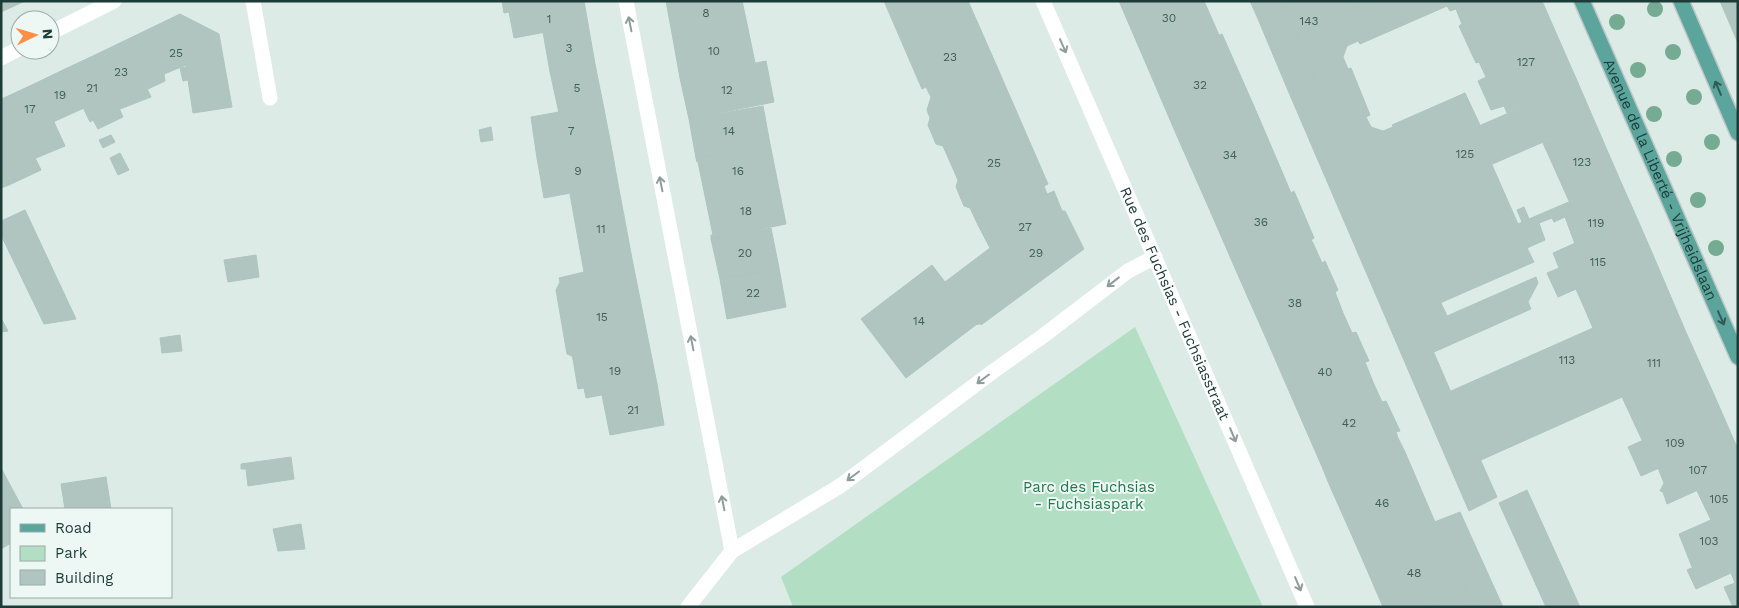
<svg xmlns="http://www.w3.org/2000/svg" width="1739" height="608" font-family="'Work Sans',sans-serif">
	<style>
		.green { fill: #b2dfc4 }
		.building { fill: #b1c5c0; stroke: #aec5be }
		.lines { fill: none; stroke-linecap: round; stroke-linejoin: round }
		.major-casing { stroke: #c0c8c7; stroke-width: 18 }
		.minor { stroke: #fff; stroke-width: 15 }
		.major { stroke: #5ba59d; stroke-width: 15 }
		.tree { fill: #76ab93 }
		.oneway { stroke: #8e9d9b }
		.oneway2 { stroke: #305b56 }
		.labels { text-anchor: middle; stroke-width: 4; stroke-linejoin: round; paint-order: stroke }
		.number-label { font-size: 12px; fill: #425e59 }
		.street-label { font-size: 15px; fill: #1d3b37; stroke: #edf7f3 }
		.park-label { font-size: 15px; fill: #23764f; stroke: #edf7f3 }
	</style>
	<rect width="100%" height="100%" fill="#dcebe6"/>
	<!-- green -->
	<path class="green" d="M1135,327L1263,607H793L781,577Z"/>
	<!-- building -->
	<path class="building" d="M1,1H25L1,12Z
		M502,1H584L588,24L514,38L509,12L504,13Z
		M666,1H742L747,24L673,39Z
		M884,1H968L998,69L931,97L926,87L922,89Z
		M1119,1H1204L1219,35L1147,66Z
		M1250,1H1282L1285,7L1258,19Z
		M1282,1H1371L1296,34Z
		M1371,1H1542L1578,83L1507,113L1504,106L1491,110L1478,81L1486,77L1479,62L1476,63L1459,26L1462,24L1456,9L1450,11L1447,6L1360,44L1358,41L1347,46L1343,57L1348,69L1351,68L1370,115L1366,117L1371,127L1383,131L1393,127L1392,125L1465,93L1480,125L1359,178L1296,34Z
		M1720,1H1738V43Z
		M1285,7L1315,76L1287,88L1258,19Z
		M180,14L219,34L232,107L193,113L188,80L183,81L180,68L186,67V65L164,74L165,81L148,89L124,41Z
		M588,24L595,64L550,72L543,32Z
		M747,24L755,63L680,78L673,39Z
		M1222,34L1253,104L1177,136L1147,66Z
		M124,41L151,97L120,109L95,55Z
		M95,55L123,117L98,129L93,120L90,122L65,69Z
		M766,61L774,102L689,119L680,78Z
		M595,64L603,104L559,113L550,72Z
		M65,69L84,108L53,122L36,83Z
		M998,69L1048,184L1044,186L1047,194L978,225L970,208L964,206L956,187L958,180L943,146L936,144L928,125L930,118L927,110L931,97Z
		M1315,76L1345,146L1317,158L1287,88Z
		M36,83L65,146L36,158L6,97Z
		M1578,83L1594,120L1375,215L1359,178Z
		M6,97L41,170L9,185L1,167V99Z
		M603,104L611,145L537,158L531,117Z
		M1253,104L1283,174L1208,206L1177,136Z
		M763,106L770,144L696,158L689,119Z
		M1594,120L1620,180L1569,201L1543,143Z
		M491,127L493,140L481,142L479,130Z
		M111,135L115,142L103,148L99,140Z
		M770,144L786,224L711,239V235H713L698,162H697L696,158Z
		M611,145L618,184L544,198L537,158Z
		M1345,146L1465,425L1437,437L1317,158Z
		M120,153L129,170L118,175L110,158Z
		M1492,165L1518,224L1481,241L1454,181Z
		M1,167L9,185L1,188Z
		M1283,174L1291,193L1294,191L1314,238L1311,240L1313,243L1238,275L1208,206Z
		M1620,180L1636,216L1575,244L1565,217L1554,222L1552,218L1539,223L1545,240L1527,248L1534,262L1417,313L1375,215L1454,181L1481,241L1522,222L1517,210L1524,207L1529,219Z
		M618,184L633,264L584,272L570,194Z
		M1054,191L1062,211H1065L1084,249L981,325L980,323L978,325L945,282L990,248L978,225Z
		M25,210L76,319L44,324L1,235V221Z
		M1636,216L1653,255L1558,297L1547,273L1559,268L1553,253Z
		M771,228L779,268L720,279L711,239Z
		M1313,243L1322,263L1325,261L1338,290L1335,292L1343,313L1269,345L1238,275Z
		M256,255L259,277L228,282L224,260Z
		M1653,255L1685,330L1465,425L1451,391L1593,328L1576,289Z
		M633,264L649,344L573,359L572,356L567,354L556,290L560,282L559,278L584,272Z
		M932,265L977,324L906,378L861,319Z
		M779,268L786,307L727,319L720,279Z
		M1536,277L1538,283L1528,302L1531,309L1434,352L1417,313L1441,303L1447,316Z
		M1343,313L1352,333L1356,332L1369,361L1365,362L1373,382L1299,414L1269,345Z
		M1,318L8,331L1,332Z
		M1685,330L1719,406L1642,440L1622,397L1481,460L1465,425Z
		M180,335L182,351L162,353L160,338Z
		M649,344L657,384L586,398L584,388L578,389L573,359Z
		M1373,382L1382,402L1386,401L1400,431L1396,432L1398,438L1323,469L1299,414Z
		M657,384L664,425L610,435L602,395Z
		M1719,406L1732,436L1641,476L1628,447Z
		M1465,425L1497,497L1469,511L1437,437Z
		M1732,436L1738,449V472L1667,504L1663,492L1660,491L1664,483L1658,468Z
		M1398,438L1405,452L1329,484L1323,469Z
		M1405,452L1435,522L1361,556L1329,484Z
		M291,457L294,479L248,486L246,469H241V464Z
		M1,468L23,509H11V543L1,549Z
		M1738,472V508L1711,520L1697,491Z
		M106,477L111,509H65L61,484Z
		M1527,490L1580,607H1546L1499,503Z
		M1738,508V547L1692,567L1679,534Z
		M1460,512L1503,607H1475L1437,521Z
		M1437,521L1467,589L1428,607H1383L1361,556Z
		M301,524L305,549L278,551L273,529Z
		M1738,547V582L1735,583L1731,573L1696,589L1687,570Z
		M1738,582V607H1733L1724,587Z
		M1467,589L1475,607H1428Z"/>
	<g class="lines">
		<!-- major casing -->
		<g class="major-casing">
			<g id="major">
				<path id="s2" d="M1582,1L1738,357"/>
				<path d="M1681,1L1738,133"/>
			</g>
		</g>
		<!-- minor -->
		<g class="minor">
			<path d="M253,1L270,98"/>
			<path d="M626,1L732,551"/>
			<path id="s1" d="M1043,1L1307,607"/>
			<path d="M50,33L114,1"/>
			<path d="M1,58L20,48"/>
			<path d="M688,607L732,551L840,486L995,370L1043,336L1128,271L1155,257"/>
		</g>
		<!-- major -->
		<use href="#major" class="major"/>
	</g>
	<!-- trees -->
	<g class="tree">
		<circle cx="1655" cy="9" r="8"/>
		<circle cx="1617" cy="22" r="8"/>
		<circle cx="1673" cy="52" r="8"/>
		<circle cx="1638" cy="70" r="8"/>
		<circle cx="1694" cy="97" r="8"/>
		<circle cx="1654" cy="114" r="8"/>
		<circle cx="1712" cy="142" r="8"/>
		<circle cx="1674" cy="159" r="8"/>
		<circle cx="1698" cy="200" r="8"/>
		<circle cx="1716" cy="248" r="8"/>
	</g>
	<!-- one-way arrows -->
	<defs><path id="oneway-shaft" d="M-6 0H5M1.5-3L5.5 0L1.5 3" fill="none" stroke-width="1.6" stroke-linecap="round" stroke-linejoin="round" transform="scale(1.25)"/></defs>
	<g class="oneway">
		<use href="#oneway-shaft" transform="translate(630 24) rotate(-101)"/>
		<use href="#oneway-shaft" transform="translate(1063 46) rotate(66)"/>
		<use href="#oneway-shaft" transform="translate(661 184) rotate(-101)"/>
		<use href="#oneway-shaft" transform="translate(1113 282) rotate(142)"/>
		<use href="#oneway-shaft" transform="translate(692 343) rotate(-101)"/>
		<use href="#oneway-shaft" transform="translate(983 379) rotate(143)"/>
		<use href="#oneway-shaft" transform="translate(1233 435) rotate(67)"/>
		<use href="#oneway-shaft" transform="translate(853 476) rotate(143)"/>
		<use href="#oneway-shaft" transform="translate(723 503) rotate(-101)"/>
		<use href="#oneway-shaft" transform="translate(1298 584) rotate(67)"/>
	</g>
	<g class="oneway2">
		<use href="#oneway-shaft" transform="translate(1718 88) rotate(-113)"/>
		<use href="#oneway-shaft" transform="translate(1721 318) rotate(66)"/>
	</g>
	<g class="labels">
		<!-- number labels -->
		<g class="number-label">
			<text x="706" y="17">8</text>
			<text x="1169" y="22">30</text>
			<text x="549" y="23">1</text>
			<text x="1309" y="25">143</text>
			<text x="569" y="52">3</text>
			<text x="714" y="55">10</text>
			<text x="176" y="57">25</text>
			<text x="950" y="61">23</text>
			<text x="1526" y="66">127</text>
			<text x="121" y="76">23</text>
			<text x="1200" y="89">32</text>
			<text x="92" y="92">21</text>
			<text x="577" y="92">5</text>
			<text x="727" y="94">12</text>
			<text x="60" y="99">19</text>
			<text x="30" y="113">17</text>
			<text x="571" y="135">7</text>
			<text x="729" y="135">14</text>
			<text x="1465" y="158">125</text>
			<text x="1230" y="159">34</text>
			<text x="1582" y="166">123</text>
			<text x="994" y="167">25</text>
			<text x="578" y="175">9</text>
			<text x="738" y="175">16</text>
			<text x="746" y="215">18</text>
			<text x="1261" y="226">36</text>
			<text x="1596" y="227">119</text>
			<text x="1025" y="231">27</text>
			<text x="601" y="233">11</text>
			<text x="745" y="257">20</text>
			<text x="1036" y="257">29</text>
			<text x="1598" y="266">115</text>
			<text x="753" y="297">22</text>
			<text x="1295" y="307">38</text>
			<text x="602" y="321">15</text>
			<text x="919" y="325">14</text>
			<text x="1567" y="364">113</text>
			<text x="1654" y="367">111</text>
			<text x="615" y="375">19</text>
			<text x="1325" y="376">40</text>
			<text x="633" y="414">21</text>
			<text x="1349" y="427">42</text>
			<text x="1675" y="447">109</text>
			<text x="1698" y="474">107</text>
			<text x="1719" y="503">105</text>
			<text x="1382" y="507">46</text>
			<text x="1709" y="545">103</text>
			<text x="1414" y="577">48</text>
		</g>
		<!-- street labels -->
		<g class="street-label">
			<text dy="5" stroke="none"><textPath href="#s2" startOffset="195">Avenue de la Liberté - Vrijheidslaan</textPath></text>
			<text dy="5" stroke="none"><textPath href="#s1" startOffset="330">Rue des Fuchsias - Fuchsiasstraat</textPath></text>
		</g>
		<!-- park labels -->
		<g class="park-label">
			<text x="1089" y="492">Parc des Fuchsias<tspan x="1089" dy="17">- Fuchsiaspark</tspan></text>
		</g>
	</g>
	<!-- border -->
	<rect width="1739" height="608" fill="none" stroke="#1d3b37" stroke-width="5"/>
	<!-- legend -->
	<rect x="10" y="508" width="162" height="90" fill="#edf7f3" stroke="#9aaca8"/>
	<rect x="20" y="524" width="25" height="8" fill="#5ba59d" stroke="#9aaca8"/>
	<text x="55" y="533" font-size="15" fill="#1d3b37">Road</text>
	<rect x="20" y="546" width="25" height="15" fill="#b2dfc4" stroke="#9aaca8"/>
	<text x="55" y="558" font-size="15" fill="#1d3b37">Park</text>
	<rect x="20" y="570" width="25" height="15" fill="#b1c5c0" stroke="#9aaca8"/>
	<text x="55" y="583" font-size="15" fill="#1d3b37">Building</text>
	<!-- north arrow -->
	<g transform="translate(35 35) rotate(85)"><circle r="24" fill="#edf7f3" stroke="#9aaca8"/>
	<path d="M0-4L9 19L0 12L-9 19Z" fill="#ff8e46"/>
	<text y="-8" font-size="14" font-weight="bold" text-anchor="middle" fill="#1d3b37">N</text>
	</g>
</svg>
